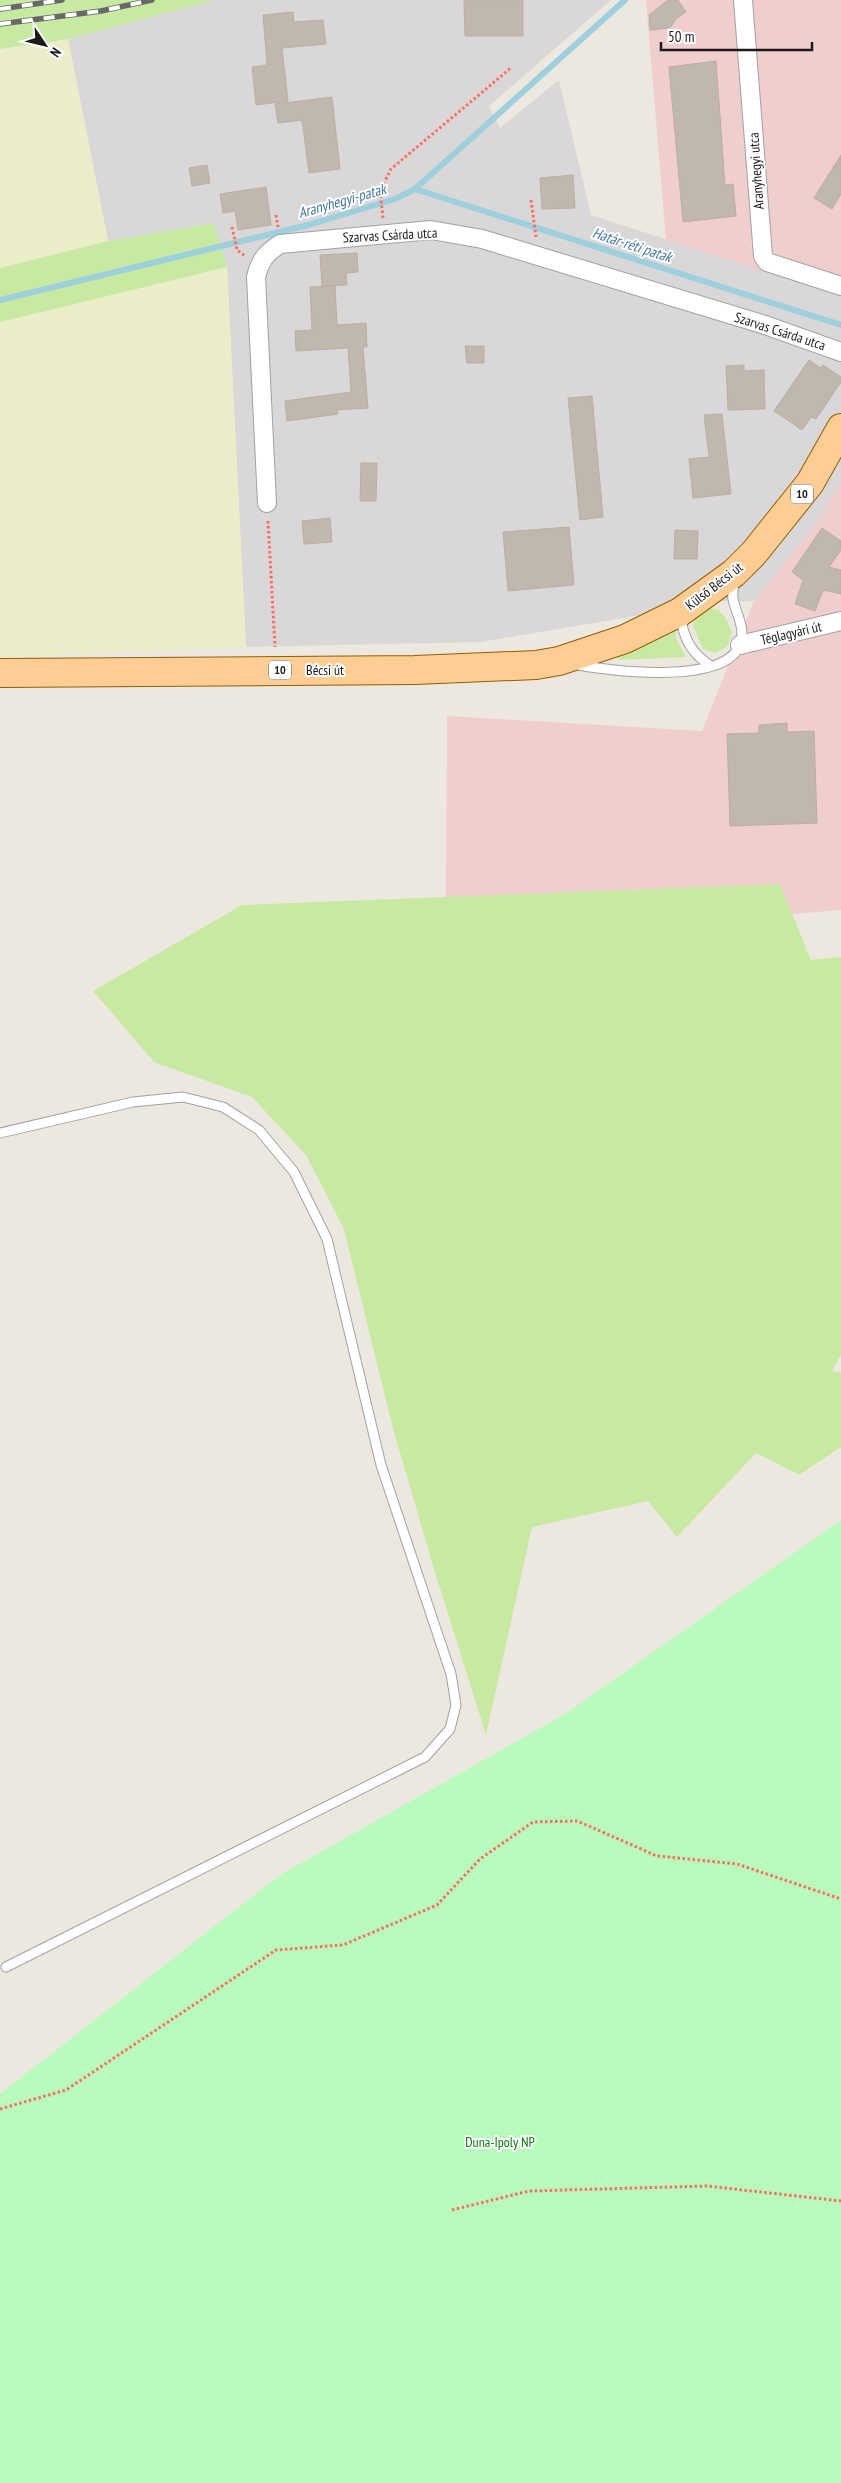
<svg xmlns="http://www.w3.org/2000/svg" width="841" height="2483" font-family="'PT Sans Narrow',sans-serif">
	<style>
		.residential { fill: #d9d7d7 }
		.commercial { fill: #efcecd }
		.farmland { fill: #ebedc9 }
		.grass { fill: #c7e9a2 }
		.park { fill: #b9fabd }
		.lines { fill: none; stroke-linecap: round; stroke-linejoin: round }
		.stream { stroke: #9ecfdc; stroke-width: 6 }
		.building { fill: #c0b7af; stroke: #beaea1 }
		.service-casing { stroke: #a1a1a1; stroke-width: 11 }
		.minor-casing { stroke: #a1a1a1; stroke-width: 20 }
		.primary-casing { stroke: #915e00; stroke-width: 30 }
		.path { stroke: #fd6d60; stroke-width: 3; stroke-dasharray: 2.5 2.5; stroke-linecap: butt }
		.service { stroke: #fff; stroke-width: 9 }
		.minor { stroke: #fff; stroke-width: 18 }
		.primary { stroke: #fecd93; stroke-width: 28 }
		.rail-casing { stroke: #686868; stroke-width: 5.5 }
		.rail { stroke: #fff; stroke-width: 4; stroke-dasharray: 11; stroke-linecap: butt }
		.labels { text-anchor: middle; stroke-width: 4; stroke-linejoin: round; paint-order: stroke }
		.shield { fill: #fff; stroke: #5f5f5f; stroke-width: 1 }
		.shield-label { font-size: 12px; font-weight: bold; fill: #1a1a1a }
		.street-label { font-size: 14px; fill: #1a1a1a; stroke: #fff }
		.park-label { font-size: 14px; fill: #09780f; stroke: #fff }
		.water-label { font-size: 15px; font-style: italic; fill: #4376a3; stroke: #fff }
	</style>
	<rect width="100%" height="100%" fill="#ede8df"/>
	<!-- residential -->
	<path class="residential" d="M215,0H611L489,106L500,128L559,80L591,215L841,296V482L822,516L754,601H724L481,642L246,647L227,267L213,223L108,241L68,39Z"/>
	<!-- commercial -->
	<path class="commercial" d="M646,0H841V296L666,240Z
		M841,482V910L792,914L780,884L446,897L447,716L702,731L754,601L822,516Z"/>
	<!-- farmland -->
	<path class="farmland" d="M68,39L108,241L0,268V49Z
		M227,267L246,647L0,657V322Z"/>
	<!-- grass -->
	<path class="grass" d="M0,0H215L68,39L0,49Z
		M214,223L227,267L0,322V268L108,241Z
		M707,608C722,607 727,619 732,632L727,647L715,653L703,649L693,626L695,616Z
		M676,629V638L686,657L620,660L617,658V655Z
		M780,884L811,960L841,957V1355L832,1371L841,1373V1447L799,1475L756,1453L677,1537L648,1501L532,1527L486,1735L433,1566L392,1425L344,1229L306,1155L252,1097L154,1062L93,991L242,905Z"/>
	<!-- park -->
	<path class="park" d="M841,1520V2483H0V2094L280,1875L565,1714Z"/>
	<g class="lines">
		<!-- stream -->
		<path class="stream" d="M415,189L841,325
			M0,300L308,225L395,199L415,189L625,0"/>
	</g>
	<!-- building -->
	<path class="building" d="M464,0H523V36H465Z
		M668,0H678L686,12L676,19L670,28L650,30L649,15Z
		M293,12L294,22L323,20L326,44L282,48L288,101L256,105L252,67L267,65L263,15Z
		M716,61L725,185L733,184L736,216L683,222L669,67Z
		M332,97L340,169L309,173L302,120L278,123L275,104Z
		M841,155V194L832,209L814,198Z
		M207,165L210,183L192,186L189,168Z
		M573,175L575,208L542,209L540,178Z
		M266,187L271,225L238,230L235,211L223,213L220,194Z
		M357,253L358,272L346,273L347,285L322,286L320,255Z
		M335,286L337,325L366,323L367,347H363L368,408L337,410L338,414L287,421L285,401L351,392L348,348L296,351L295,331L312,330L310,287Z
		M465,346H484V363H467Z
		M809,360L821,368L823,365L841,377V382L816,419L811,417L802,430L774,411Z
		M744,365V371L764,370L765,409L728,410L726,366Z
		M592,396L603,517L580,520L568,398Z
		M722,414L731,494L693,498L689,459L709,457L704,415Z
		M361,463H377L376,501H360Z
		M330,518L332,542L304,544L302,521Z
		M569,527L574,585L508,591L503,532Z
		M822,528L841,541V550L829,567L841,570V594L823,590L815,611L795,604L803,580L792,572Z
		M675,530L698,531L697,559H674Z
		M787,723V732L814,731L817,823L730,826L727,734L759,733V725Z"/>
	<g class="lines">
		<!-- service casing -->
		<g class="service-casing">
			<path id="service" d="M681,615C682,637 692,654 711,666
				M574,664C608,671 726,686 740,644C746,628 736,614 733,599C732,594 734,586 734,580
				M0,1133L133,1102L183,1097L223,1107L259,1130L294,1172L327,1239L381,1465L451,1674L456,1705L450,1729L425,1757L6,1967"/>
		</g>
		<!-- minor casing -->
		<g class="minor-casing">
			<path id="minor" d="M743,0L763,256L767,262L841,286
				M267,503L256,277C260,260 266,253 280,244L431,230L482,239L765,325L841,352
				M740,645L841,621"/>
		</g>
		<!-- primary casing -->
		<g class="primary-casing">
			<path id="primary" d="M0,673L415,670L536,665L559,661L625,639L680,612L734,573L754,553L810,483L841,428"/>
		</g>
		<!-- path -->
		<path class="path" d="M531,200L536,237
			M276,215L278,227
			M383,218L380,191L391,169L512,67
			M232,227L237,250L245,256
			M268,521L275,647
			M0,2109L66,2090L276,1950L343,1945L437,1905L480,1859L533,1822L577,1821L657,1856L737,1864L841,1899
			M452,2210L529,2191L707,2186L841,2201"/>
		<!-- service -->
		<use href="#service" class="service"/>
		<!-- minor -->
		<use href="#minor" class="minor"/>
		<!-- primary -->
		<use href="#primary" class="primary"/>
		<!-- rail casing -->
		<g class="rail-casing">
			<path id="rail" d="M0,9L62,0
				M0,24L101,11L152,0"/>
		</g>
		<!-- rail -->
		<use href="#rail" class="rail"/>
	</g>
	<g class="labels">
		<!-- shield labels -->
		<g class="shield">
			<rect x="791" y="484.5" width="22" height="19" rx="4"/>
			<rect x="269" y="660.5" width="22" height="19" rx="4"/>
		</g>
		<g class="shield-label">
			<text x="802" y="498">10</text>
			<text x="280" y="674">10</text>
		</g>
		<!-- street labels -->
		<g class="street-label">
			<text transform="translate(756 171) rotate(-94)" y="5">Aranyhegyi utca</text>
			<text transform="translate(390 235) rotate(-3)" y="5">Szarvas Csárda utca</text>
			<text transform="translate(780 331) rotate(18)" y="5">Szarvas Csárda utca</text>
			<text transform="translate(714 586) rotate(-38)" y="5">Külső Bécsi út</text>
			<text transform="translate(791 633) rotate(-13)" y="5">Téglagyári út</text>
			<text x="325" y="675">Bécsi út</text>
		</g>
		<!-- park labels -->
		<g class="park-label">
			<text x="500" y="2147">Duna-Ipoly NP</text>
		</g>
		<!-- water labels -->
		<g class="water-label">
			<text transform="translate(342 201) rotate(-16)" y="5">Aranyhegyi-patak</text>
			<text transform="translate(632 245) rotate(18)" y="5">Határ-réti patak</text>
		</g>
	</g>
	<!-- north arrow -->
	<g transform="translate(45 45) rotate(125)" stroke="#ffffff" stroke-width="4" paint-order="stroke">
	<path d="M0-4L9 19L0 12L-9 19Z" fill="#1a1a1a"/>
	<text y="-8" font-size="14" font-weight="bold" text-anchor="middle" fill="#1a1a1a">N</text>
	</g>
	<!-- scale -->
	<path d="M661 42v8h151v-8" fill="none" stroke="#1a1a1a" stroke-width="2.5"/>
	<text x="668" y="42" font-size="15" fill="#1a1a1a" stroke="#ffffff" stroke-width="4" paint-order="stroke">50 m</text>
</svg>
